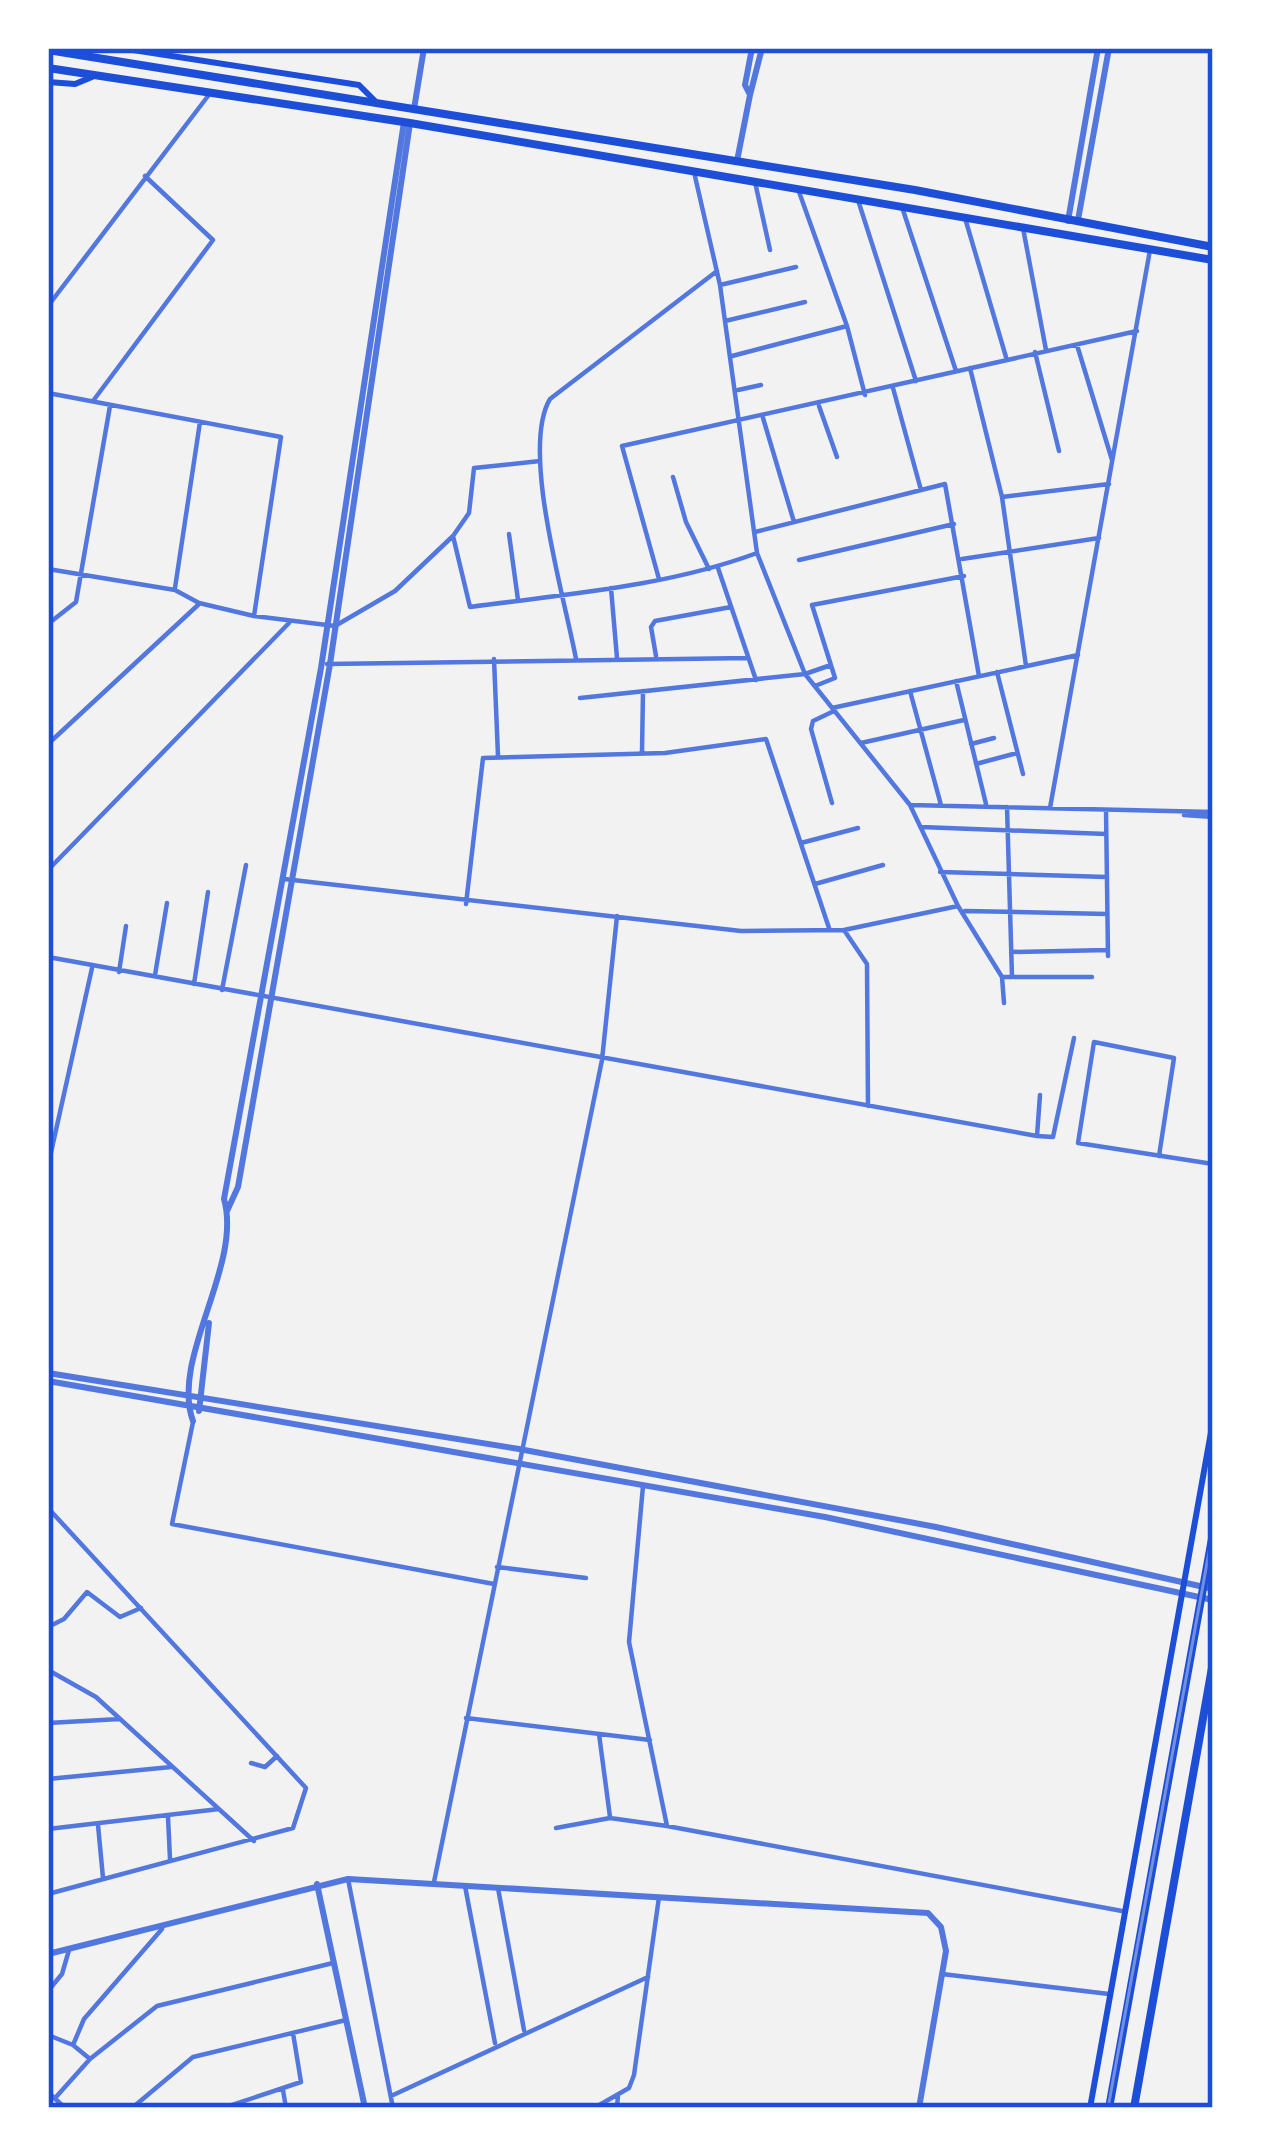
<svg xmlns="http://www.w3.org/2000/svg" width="1261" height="2156" font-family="Ubuntu,sans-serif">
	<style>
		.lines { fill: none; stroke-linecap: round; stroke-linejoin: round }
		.minor { stroke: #5277de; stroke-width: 4.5 }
		.tertiary { stroke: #5277de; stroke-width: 6 }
		.secondary { stroke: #1d4ed8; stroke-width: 6 }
		.trunk { stroke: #1d4ed8; stroke-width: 8 }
		.rail { stroke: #7290e2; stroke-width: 3 }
		.neatline { fill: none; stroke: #1d4ed8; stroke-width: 4.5 }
	</style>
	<rect width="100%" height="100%" fill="#f2f2f2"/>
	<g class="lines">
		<!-- minor -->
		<path class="minor" d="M694,172L720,285L757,553L805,674L910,805L958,906L1002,977H1012L1007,807
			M755,182L770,250
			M858,200L916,381
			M902,207L956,371
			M965,218L1006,357
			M1023,228L1046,350
			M720,285L796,267
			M48,306L208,96
			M725,321L805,302
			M847,326L865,395
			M1077,345L1112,460
			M1035,352L1059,451
			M732,356L847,326L798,189
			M970,368L1002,497L1026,666
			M893,388L921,490
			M738,390L761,385
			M48,393L281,437L254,616
			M93,401L213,240L145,176
			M819,406L837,457
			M763,418L794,522
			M673,477L686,522L709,569
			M1002,497L1109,484
			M755,532L945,484L979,676
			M509,534L518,600
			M453,536L470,607C566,594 665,587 757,553
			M962,559L1099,538
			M799,560L954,524
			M718,568L756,680
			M48,569L175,590L199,603L254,616L335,626L395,591L453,536L469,513L474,468L540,461
			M659,579L622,446L1137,331
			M175,588L200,422
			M611,588L617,658
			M48,624L76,602L110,406
			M656,656L651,627L655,621L731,607
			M494,659L498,756
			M576,659C565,599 520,449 550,399L717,271
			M327,664L747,658
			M997,672L1023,774
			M956,681L986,804
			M815,686L835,678L812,605L964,576
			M910,691L941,805
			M580,698L805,674L831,665
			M832,708L1078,655
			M861,743L964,720
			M48,744L198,605
			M971,744L994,738
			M642,752L643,691
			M976,764L1017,753
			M832,803L811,729L813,721L834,711
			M910,805L1213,812
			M1050,808L1150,250
			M1106,810L1108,956
			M1184,815L1213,817
			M921,827L1106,834
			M801,843L858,828
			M48,870L289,623
			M940,872L1107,877
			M284,879L741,931L844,930L958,906
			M815,884L883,865
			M466,904L483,758L665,753L766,739L829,928
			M965,911L1107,914
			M844,930L867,964L868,1106
			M1011,952L1108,950
			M48,957L1037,1136L1053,1137L1074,1038
			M119,972L126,926
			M155,975L167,903
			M1002,977L1004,1003
			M1014,977H1092
			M194,984L208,892
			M222,990L246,865
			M1037,1136L1040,1095
			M1159,1156L1174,1058L1094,1042L1078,1143L1213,1164
			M48,1166L92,968
			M193,1422L172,1524L494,1584
			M643,1486L629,1642L667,1826
			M48,1508L306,1788L293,1828L48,1894
			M497,1567L586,1578
			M48,1627L64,1619L87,1592L120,1617L141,1608
			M48,1670L96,1697L254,1841
			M466,1718L650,1740
			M48,1723L120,1719
			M599,1734L610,1817
			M251,1763L265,1767L277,1756
			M48,1779L171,1767
			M168,1817L170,1859
			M98,1825L103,1878
			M556,1828L610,1818L667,1826L1122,1911
			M48,1829L219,1809
			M348,1879L393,2108
			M434,1882L602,1060L617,916
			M465,1886L495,2043
			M498,1888L524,2030
			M942,1974L1109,1994
			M48,1991L62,1974L69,1950
			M48,2035L73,2045
			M90,2059L73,2045L84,2019L162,1929
			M283,2090L286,2108
			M48,2092L65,2108
			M391,2096L648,1977
			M56,2097L90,2059L157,2006L333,1963
			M132,2108L193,2057L346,2020
			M223,2108L301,2082L293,2033
			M594,2108L629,2088L634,2075L659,1897
			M617,2108L618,2095"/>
		<!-- tertiary -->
		<path class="tertiary" d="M750,95L762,48
			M414,109L424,48
			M737,161L750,95L745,85L752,48
			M1078,220L1109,48
			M1068,221L1098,48
			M227,1211L238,1187L330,664L410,123
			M48,1373L519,1449L936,1527L1213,1589
			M48,1381L825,1517L1213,1600
			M199,1411L209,1323
			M193,1421C170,1358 243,1266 224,1199L321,668L404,122
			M317,1884L365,2108
			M48,1954L348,1879L928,1913L941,1927L946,1951L919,2108"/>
		<!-- secondary -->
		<path class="secondary" d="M120,48L359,85L376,102
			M48,82L75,84L92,77
			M1090,2108L1213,1421"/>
		<!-- trunk -->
		<path class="trunk" d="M48,50L915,190L1213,247
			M48,68L410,123L1213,260
			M1109,2108L1213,1533
			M1134,2108L1213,1662"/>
		<!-- rail -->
		<path class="rail" d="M1108,2108L1213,1530"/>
	</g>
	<!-- border -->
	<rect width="1261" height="2156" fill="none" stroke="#ffffff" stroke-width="102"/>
	<rect x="51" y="51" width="1159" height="2054" class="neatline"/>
</svg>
